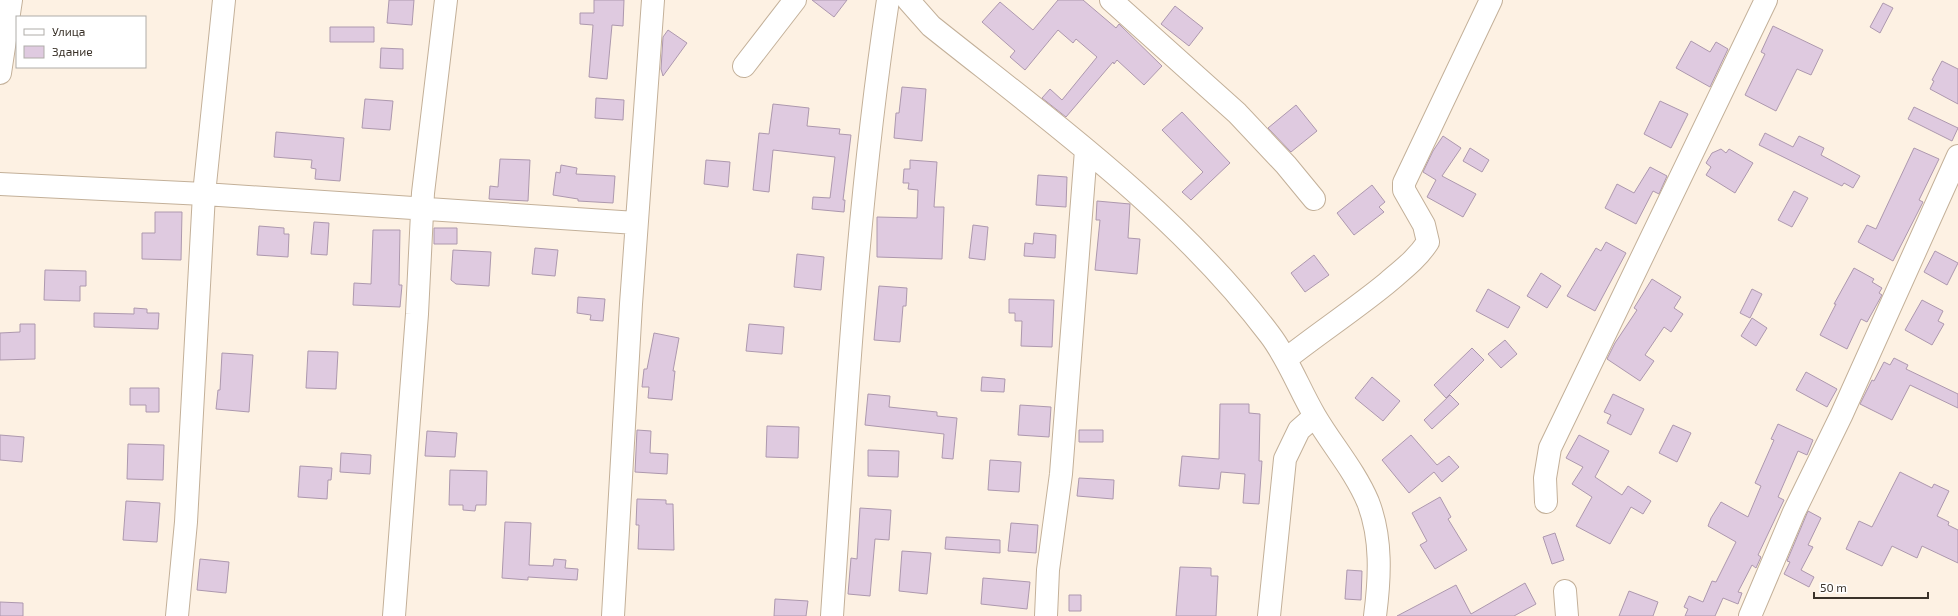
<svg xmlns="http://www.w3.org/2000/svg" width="1958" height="616" font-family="'Exo 2',sans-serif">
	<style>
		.building { fill: #dfcae0; stroke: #ad98ae }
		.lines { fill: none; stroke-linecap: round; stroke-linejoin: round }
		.minor-casing { stroke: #c3b099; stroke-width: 24 }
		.minor { stroke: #fff; stroke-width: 22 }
	</style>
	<rect width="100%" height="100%" fill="#fdf1e3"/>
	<!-- building -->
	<path class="building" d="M389,0H414L412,25L387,23Z
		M594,0H624L623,26L612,25L607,79L589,77L593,25L580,24V13H594Z
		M812,0H847L834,17Z
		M1058,0H1083L1116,28L1119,24L1162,66L1144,85L1117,60L1114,64L1113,62L1066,117L1042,98L1050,89L1062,100L1097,57L1076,39L1073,43L1058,30L1025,70L1010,57L1015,51L982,22L1000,2L1033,30Z
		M1883,3L1893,8L1880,33L1870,27Z
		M1175,6L1203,28L1189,46L1161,24Z
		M1773,26L1823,50L1811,75L1797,69L1776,111L1745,95L1765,54L1761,52Z
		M330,27H374V42H330Z
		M668,30L687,43L663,76L661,69L663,37Z
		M1691,41L1710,52L1716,42L1728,49L1710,87L1676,68Z
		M381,48L403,49V69L380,68Z
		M1942,61L1958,69V104L1930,89L1934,81L1932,80Z
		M902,87L926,89L922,141L894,138L896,113H899Z
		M596,98L624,100L623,120L595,118Z
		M365,99L393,101L390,130L362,128Z
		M1660,101L1688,114L1671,148L1644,134Z
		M773,104L809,108L807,126L840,129L839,134L851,135L843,200H845L844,212L812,209L813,197L830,198L835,157L773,150L769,192L753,190L759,133L769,134Z
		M1296,105L1317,131L1291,152L1268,128Z
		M1914,107L1958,128L1952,141L1908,119Z
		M1182,112L1230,163L1191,200L1182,192L1203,172L1162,130Z
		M276,132L344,138L340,181L315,179L316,169L311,168L312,160L274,157Z
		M1765,133L1793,147L1799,136L1824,148L1821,155L1860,176L1853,188L1844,183L1842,186L1759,145Z
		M1443,136L1461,148L1442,176L1476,194L1463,217L1427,197L1436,180L1423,172L1433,151Z
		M1470,148L1489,160L1482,172L1463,161Z
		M1914,148L1939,159L1919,200L1923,202L1893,261L1858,242L1867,225L1876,229Z
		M1721,149L1726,153L1729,149L1753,163L1735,193L1706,175L1711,167L1706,163L1712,153Z
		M500,159L530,160L528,201L489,199L490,186L498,187Z
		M706,160L730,162L728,187L704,184Z
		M910,160L937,162L934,207H944L942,259L877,257V217L917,218L918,190L908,189L909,183H903L904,169H910Z
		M561,165L577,168L576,174L615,176L613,203L578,201V199L553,195L556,172L560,173Z
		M1650,167L1667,176L1659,194L1653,191L1636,224L1605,208L1617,184L1634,193Z
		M1038,175L1067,177L1066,207L1036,205Z
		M1372,185L1385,202L1379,207L1384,212L1354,235L1337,213Z
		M1794,191L1808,198L1792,227L1778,220Z
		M1097,201L1130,204L1128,238L1140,239L1137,274L1095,270L1100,220H1096Z
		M155,212H182L181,260L142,259V233H155Z
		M314,222L329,223L327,255L311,254Z
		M973,225L988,227L985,260L969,258Z
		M259,226L284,228V234H289L288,257L257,255Z
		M434,228H457V244H434Z
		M373,230H400L399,285H402L400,307L353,305L354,283L371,284Z
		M1034,233L1056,235L1055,258L1024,256L1025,243L1033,244Z
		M1606,242L1626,253L1595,311L1567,296L1596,248L1601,251Z
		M535,248L558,250L555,276L532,274Z
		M453,250L491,252L489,286L456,284L451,280Z
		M1935,251L1958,263L1947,285L1924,272Z
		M797,254L824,257L821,290L794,287Z
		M1314,255L1329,275L1305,292L1291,273Z
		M1854,268L1874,279L1872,282L1882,288L1879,293L1882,295L1867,322L1861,319L1847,349L1820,335L1836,304H1834Z
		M45,270L86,271V286H80V301L44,300Z
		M1541,273L1561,286L1547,308L1527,296Z
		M1652,279L1681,297L1674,308L1683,314L1671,332L1664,327L1645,355L1654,361L1640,381L1607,359L1615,343L1637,310L1634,308Z
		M879,286L907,288L906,306H903L900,342L874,340Z
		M1488,289L1520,307L1508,328L1476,311Z
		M1752,289L1762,294L1750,318L1740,313Z
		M578,297L605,299L603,321L590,320L591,315L577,313Z
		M1009,299L1054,300L1052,347L1021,346L1022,321H1015V313H1009Z
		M1922,300L1943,311L1938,321L1944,324L1932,345L1905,330Z
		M134,308L147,309V313H159L158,329L94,327V313L134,314Z
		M1752,318L1767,328L1756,346L1741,336Z
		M20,324H35V359L0,360V333L20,332Z
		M749,324L784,327L782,354L746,351Z
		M654,333L679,338L673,371H675L672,400L648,398L649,387H642L644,369H647Z
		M1505,340L1517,354L1501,368L1488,354Z
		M1472,348L1484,360L1446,398L1434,385Z
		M308,351L338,352L336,389L306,388Z
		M222,353L253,355L249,412L216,409L218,390H220Z
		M1894,358L1908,365L1906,369L1958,394V408L1910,385L1892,420L1860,404L1872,380L1874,381L1884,362L1890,365Z
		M1806,372L1837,389L1827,407L1796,390Z
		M982,377L1005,379L1004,392L981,391Z
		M1372,377L1400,401L1383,421L1355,398Z
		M130,388H159V412H146V405H130Z
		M868,394L890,396L889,407L937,412V416L957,418L953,459L942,458L944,434L865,425Z
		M1613,394L1644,409L1631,435L1607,423L1611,415L1604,412Z
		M1450,395L1459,404L1432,429L1424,420Z
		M1220,404H1249V413L1260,414L1259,461H1262L1259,504L1243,503L1245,474L1221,472L1219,489L1179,486L1182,456L1219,459Z
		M1020,405L1051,407L1049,437L1018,435Z
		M1778,424L1813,440L1807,455L1798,451L1778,497L1784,500L1758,555L1761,557L1756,568L1752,565L1738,592L1742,593L1738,604L1723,598L1715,616H1685L1688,609L1684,607L1689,596L1703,602L1712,581L1716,582L1736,542L1708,526L1711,518L1721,502L1748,517L1761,486L1755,483L1774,440L1771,439Z
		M1673,425L1691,433L1677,462L1659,453Z
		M767,426L799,427L798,458L766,457Z
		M637,430L651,431L650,453L668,454L667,474L635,472Z
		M1079,430H1103V442H1079Z
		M427,431L457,433L455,457L425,456Z
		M0,435L24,437L22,462L0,460Z
		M1411,435L1437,465L1449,456L1459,467L1442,482L1434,472L1409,493L1382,460Z
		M1579,435L1609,451L1595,477L1622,495L1628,486L1651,501L1643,514L1631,507L1610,544L1576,526L1592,497L1572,484L1583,467L1566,458Z
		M128,444L164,445L163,480L127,479Z
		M868,450L899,451L898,477L868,476Z
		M341,453L371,455L370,474L340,472Z
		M990,460L1021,462L1019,492L988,490Z
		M300,466L332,468L331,480H328L327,499L298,497Z
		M450,470L487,471L486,505H476L475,511L463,510V505H449Z
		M1900,472L1932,488L1934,484L1949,491L1937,516L1949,522L1948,525L1958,530V563L1922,546L1917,558L1892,546L1882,566L1846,549L1859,521L1872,527Z
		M1079,478L1114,480L1113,499L1077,496Z
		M1440,497L1451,517L1448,519L1467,550L1435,569L1420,545L1427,541L1412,513Z
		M637,499L666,500V504H673L674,550L638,549L639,525H636Z
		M126,501L160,503L157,542L123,540Z
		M860,508L891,510L889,540L875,539L870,596L848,594L851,558L857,559Z
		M1808,511L1821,518L1808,545L1813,547L1801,570L1814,577L1809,587L1784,574L1790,562L1787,561Z
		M505,522L531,523L529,565L553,566L554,559L566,560L565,568L578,569L577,580L528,577V580L502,578Z
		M1011,523L1038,525L1036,553L1008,551Z
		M1555,533L1564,560L1552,564L1543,537Z
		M946,537L1000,540V553L945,549Z
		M902,551L931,553L927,594L899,591Z
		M200,559L229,562L226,593L197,590Z
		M1180,567L1211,568V576H1218L1216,616H1176Z
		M1347,570L1362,571L1361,600L1345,599Z
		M983,578L1030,582L1027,609L981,604Z
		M1525,583L1536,604L1514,616H1397L1456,585L1471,614Z
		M1629,591L1658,602L1653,616H1619Z
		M1069,595H1081V611H1069Z
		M775,599L808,601L806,616H774Z
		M0,602L23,603V616H0Z"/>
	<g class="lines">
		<!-- minor casing -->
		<g class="minor-casing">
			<path id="minor" d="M908,0L931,26C1050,121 1178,213 1270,335C1289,360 1299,389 1315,416C1332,445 1355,471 1368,502C1382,538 1380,578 1375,616
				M1111,0L1237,113L1286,165L1314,199
				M744,66L795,0
				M0,73L11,0
				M0,184L204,194L636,223
				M1286,359C1319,333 1354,310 1387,283C1402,270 1417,259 1428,242L1424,225L1404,190V183L1491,0
				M1546,502L1545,478L1550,448L1766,0
				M1565,591L1567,616
				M177,616L186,522L204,194L224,0
				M394,616L417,314L423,193L446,0
				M613,616L631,304L653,0
				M832,616C846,411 857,204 888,0
				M1046,616L1048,570L1061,474L1086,150
				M1269,616L1285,459L1299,430L1315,416
				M1750,616L1794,512L1841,416L1958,156"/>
		</g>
		<!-- minor -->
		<use href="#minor" class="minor"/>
	</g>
	<!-- legend -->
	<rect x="16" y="16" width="130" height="52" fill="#ffffff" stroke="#b0ada9"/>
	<rect x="24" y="29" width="20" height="6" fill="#ffffff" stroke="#b0ada9"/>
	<text x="52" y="36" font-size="12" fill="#3a3229">Улица</text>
	<rect x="24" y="46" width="20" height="12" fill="#dfcae0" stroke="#b0ada9"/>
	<text x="52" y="56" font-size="12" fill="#3a3229">Здание</text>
	<!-- scale -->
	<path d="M1814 592v6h114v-6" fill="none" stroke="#3a3229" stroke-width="2"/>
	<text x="1820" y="592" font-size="12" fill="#3a3229" stroke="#ffffff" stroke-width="3" paint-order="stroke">50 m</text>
</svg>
